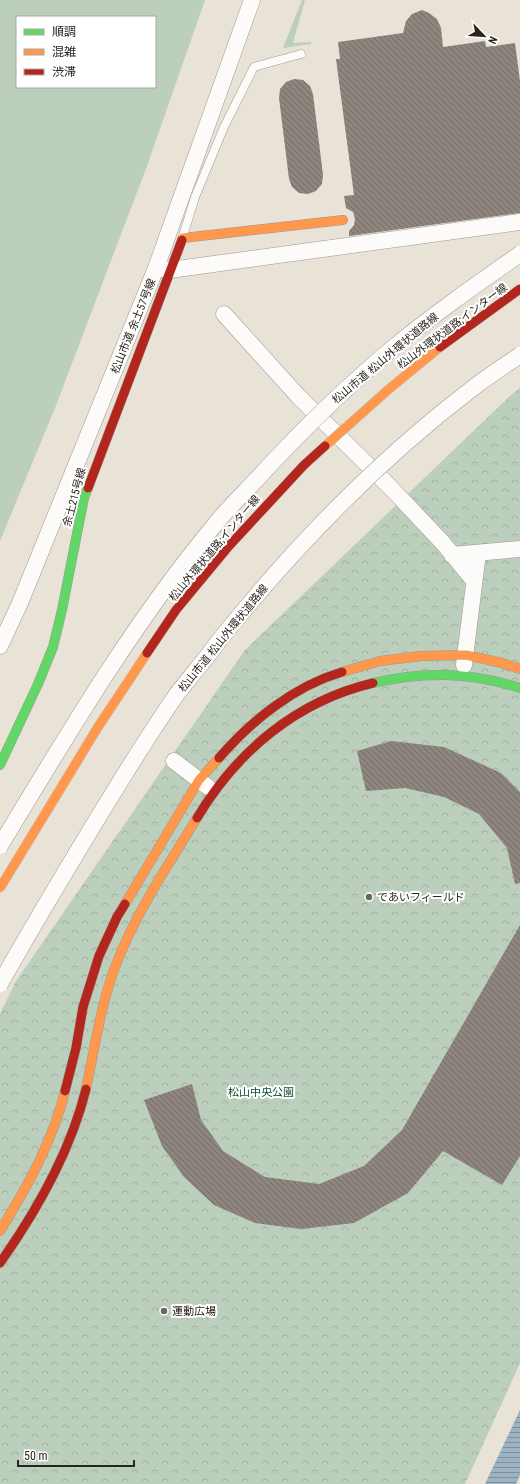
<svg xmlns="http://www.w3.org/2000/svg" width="520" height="1484" font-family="'Roboto Condensed','Noto Sans JP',sans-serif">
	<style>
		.green { fill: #bccebc; fill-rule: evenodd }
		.park { fill: url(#park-crowns) }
		.water { fill: url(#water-rules) }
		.building { fill: url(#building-back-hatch) }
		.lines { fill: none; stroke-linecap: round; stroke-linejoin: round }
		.lane-casing { stroke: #9f9991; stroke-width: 9 }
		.street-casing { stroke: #9f9991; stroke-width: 17 }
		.fast-casing { stroke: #9f9991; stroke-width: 10 }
		.slow-casing { stroke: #9f9991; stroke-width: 10 }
		.jam-casing { stroke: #9f9991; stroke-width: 10 }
		.lane { stroke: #fcfbf9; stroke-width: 8 }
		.street { stroke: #fcfbf9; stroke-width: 16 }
		.fast { stroke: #63d668; stroke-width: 9 }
		.slow { stroke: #ff974d; stroke-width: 9 }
		.jam { stroke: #b3261e; stroke-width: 9 }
		.street-bridge-casing { stroke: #9f9991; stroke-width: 17; stroke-linecap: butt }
		.slow-bridge-casing { stroke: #c4c1bb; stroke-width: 10; stroke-linecap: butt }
		.jam-bridge-casing { stroke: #c4c1bb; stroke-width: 10; stroke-linecap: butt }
		.street-bridge { stroke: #fcfbf9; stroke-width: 16 }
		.slow-bridge { stroke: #ff974d; stroke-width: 9 }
		.jam-bridge { stroke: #b3261e; stroke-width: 9 }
		.poi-dot { fill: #6c665d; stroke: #fff; stroke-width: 1.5 }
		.labels { text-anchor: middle; stroke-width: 4; stroke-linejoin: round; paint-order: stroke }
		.street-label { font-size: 11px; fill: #29241c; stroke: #fff }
		.poi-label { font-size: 11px; fill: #29241c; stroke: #fff; text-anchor: start }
		.park-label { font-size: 11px; fill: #0d5130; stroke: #fff }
	</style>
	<defs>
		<pattern id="park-crowns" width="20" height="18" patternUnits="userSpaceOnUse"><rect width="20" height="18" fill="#bccebc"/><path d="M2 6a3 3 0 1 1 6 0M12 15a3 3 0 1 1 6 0" fill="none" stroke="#a2b1a1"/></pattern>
		<pattern id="water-rules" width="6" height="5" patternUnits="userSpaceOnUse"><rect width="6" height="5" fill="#9db2c3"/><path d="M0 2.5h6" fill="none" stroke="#80919e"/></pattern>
		<pattern id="building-back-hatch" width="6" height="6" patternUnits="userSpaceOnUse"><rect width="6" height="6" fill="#8e857e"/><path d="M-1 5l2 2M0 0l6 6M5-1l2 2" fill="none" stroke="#746d66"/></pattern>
	</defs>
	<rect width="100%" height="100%" fill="#e8e2d7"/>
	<!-- green -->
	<path class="green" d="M0,0H205L147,166L55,408L0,541ZM17,17H155V87H17Z
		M302,0H305L293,43L311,42V44L283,48Z"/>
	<!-- park -->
	<path class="park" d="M520,388V1363L465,1484H0V1014L16,981L245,650L511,395Z"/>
	<!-- water -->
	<path class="water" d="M520,1410V1475L516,1484H485Z"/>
	<!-- building -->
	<path class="building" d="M422,10L429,13L437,19L441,28L443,47L485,41L486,47L515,43L520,81V213L349,236V231L354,225L355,219L353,212L346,208L344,196L354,195L336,59H340L338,42L403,33L406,21L412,14Z
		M294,79L303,80L310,86L313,94L323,175L322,184L316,191L308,194L299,193L292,187L289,179L279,98L280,89L286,82Z
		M391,741L444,747L501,773L520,792V883L515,884L507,848L479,814L444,797L405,788L366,791L357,751Z
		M520,925V1156L502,1185L443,1151L408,1193L354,1223L301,1229L255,1223L214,1205L184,1177L162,1146L144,1100L192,1084L201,1120L223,1151L265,1177L319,1184L364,1166L402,1130Z"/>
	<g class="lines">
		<!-- lane casing -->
		<g class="lane-casing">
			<path id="lane" d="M183,236L195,197L224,127L254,67L301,54"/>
		</g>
		<!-- street casing -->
		<g class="street-casing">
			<path id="street" d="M163,269L170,270L520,222
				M224,314L298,396L391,488L443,543L474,581
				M452,555L520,549
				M0,646L20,603L156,268L252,0
				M464,665L478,553
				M174,761L208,787"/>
		</g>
		<!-- fast casing -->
		<g class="fast-casing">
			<path id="fast" d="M373,683C424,671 470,672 520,688
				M0,765L38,684L53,647L62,610L84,498L88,488"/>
		</g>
		<!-- slow casing -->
		<g class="slow-casing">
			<path id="slow" d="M182,240L183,238L343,220
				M342,672L380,661L421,656L466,655L502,663L520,669
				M125,904L199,780L219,758
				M86,1089C95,1047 101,1002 117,962C137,911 169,864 197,818
				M0,1231C27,1187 53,1141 65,1091"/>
		</g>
		<!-- jam casing -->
		<g class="jam-casing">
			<path id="jam" d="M88,488L182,240
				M219,758C251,721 294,686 342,672
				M197,818C237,751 297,701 373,683
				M65,1091L76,1048L83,1007L99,956L117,917L125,904
				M0,1263C36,1212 71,1150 86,1089"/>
		</g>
		<!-- lane -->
		<use href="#lane" class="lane"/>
		<!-- street -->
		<use href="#street" class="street"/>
		<!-- fast -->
		<use href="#fast" class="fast"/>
		<!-- slow -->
		<use href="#slow" class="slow"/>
		<!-- jam -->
		<use href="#jam" class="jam"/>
		<!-- street-bridge casing -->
		<g class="street-bridge-casing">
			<path id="street-bridge" d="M0,846C66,737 131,626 213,527C226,510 242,495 256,480C299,433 345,388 394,347C434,314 477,284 520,254
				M0,984C32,927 65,872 99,816C124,775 149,734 177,694C190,677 205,660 218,642C293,548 377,461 473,388C488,376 504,366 520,355"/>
		</g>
		<!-- slow-bridge casing -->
		<g class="slow-bridge-casing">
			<path id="slow-bridge" d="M325,446L389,389L440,347
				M0,888L98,727L147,653"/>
		</g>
		<!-- jam-bridge casing -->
		<g class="jam-bridge-casing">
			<path id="jam-bridge" d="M440,347L520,289
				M147,653L176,610L229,546L304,465L325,446"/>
		</g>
		<!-- street-bridge -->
		<use href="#street-bridge" class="street-bridge"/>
		<!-- slow-bridge -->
		<use href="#slow-bridge" class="slow-bridge"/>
		<!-- jam-bridge -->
		<use href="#jam-bridge" class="jam-bridge"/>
	</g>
	<!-- markers -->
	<g class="poi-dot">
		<circle cx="369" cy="897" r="4"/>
		<circle cx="164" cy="1311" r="4"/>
	</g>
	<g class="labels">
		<!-- street labels -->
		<g class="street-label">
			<text transform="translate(133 326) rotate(-68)" y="4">松山市道 余土57号線</text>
			<text transform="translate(452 326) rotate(-37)" y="4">松山外環状道路;インター線</text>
			<text transform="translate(385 358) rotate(-40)" y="4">松山市道 松山外環状道路線</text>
			<text transform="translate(74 497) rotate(-75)" y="4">余土215号線</text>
			<text transform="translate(214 548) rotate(-50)" y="4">松山外環状道路;インター線</text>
			<text transform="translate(223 638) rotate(-51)" y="4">松山市道 松山外環状道路線</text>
		</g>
		<!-- poi labels -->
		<g class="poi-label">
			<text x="377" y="901">であいフィールド</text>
			<text x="172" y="1315">運動広場</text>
		</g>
		<!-- park labels -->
		<g class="park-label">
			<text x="261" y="1096">松山中央公園</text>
		</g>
	</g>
	<!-- legend -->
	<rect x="16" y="16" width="140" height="72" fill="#ffffff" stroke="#a9a7a4"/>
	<rect x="24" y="29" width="20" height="6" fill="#63d668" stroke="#a9a7a4"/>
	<text x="52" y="36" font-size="12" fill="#29241c">順調</text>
	<rect x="24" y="49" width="20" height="6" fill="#ff974d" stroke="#a9a7a4"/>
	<text x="52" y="56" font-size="12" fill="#29241c">混雑</text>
	<rect x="24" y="69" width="20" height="6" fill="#b3261e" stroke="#a9a7a4"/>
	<text x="52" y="76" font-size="12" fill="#29241c">渋滞</text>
	<!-- north arrow -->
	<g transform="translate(484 36) rotate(115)" stroke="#ffffff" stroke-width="3" paint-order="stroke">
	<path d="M0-3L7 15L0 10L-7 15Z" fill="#29241c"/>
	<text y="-6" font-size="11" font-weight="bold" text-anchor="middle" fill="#29241c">N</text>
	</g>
	<!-- scale -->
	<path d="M18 1460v6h116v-6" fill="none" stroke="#29241c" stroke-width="2"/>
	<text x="24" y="1460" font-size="12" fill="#29241c" stroke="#ffffff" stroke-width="3" paint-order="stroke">50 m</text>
</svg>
